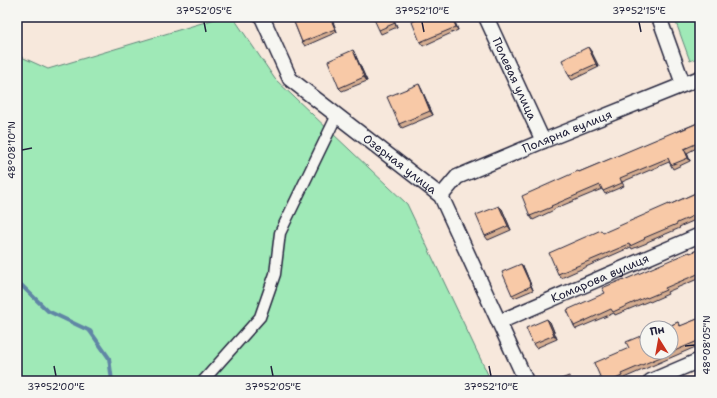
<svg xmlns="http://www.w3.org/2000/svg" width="717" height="398" font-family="'Shantell Sans',sans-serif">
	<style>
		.green { fill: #9fe9b7; stroke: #608679 }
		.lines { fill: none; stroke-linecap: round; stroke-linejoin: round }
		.stream { stroke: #6086a5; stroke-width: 4 }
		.pedestrian-casing { stroke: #22223b; stroke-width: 13 }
		.minor-casing { stroke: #22223b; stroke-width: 17 }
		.pedestrian { stroke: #f6f6f2; stroke-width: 10 }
		.minor { stroke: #f6f6f2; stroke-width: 14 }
		.wall { fill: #d5ad90; stroke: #22223b }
		.shaded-wall { fill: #ae8d75; stroke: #22223b }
		.building { fill: #f8c9a7; stroke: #22223b }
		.ticks { fill: none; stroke: #22223b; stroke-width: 1.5 }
		.labels { text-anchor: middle; stroke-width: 3.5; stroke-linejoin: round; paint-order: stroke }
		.street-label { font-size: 12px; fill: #22223b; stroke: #f6f6f2 }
		.neatline { fill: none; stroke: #22223b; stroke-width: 1.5 }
		.ticks-label { font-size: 10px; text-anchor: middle; fill: #22223b }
	</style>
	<rect width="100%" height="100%" fill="#f7e8dc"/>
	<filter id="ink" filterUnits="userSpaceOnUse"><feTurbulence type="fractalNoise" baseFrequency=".025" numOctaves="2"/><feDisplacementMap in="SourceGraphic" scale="8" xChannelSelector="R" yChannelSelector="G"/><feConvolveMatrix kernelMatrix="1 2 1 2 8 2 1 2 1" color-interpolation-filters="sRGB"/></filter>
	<g filter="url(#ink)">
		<!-- green -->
		<path class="green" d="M222,17H233L275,79L407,204L491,381H17V55L48,69Z
			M674,17H700V57L690,61Z"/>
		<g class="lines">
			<!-- stream -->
			<path class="stream" d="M17,281L48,311L90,331L109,358L112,381"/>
			<!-- pedestrian casing -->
			<g class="pedestrian-casing">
				<path id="pedestrian" d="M203,381L260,317L275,274L280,233L337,115"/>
			</g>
			<!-- minor casing -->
			<g class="minor-casing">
				<g id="minor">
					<path id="s1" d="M262,17L290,79L441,196L526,381"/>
					<path id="s2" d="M486,17L543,141"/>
					<path d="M659,17L683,84"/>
					<path id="s3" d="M441,196L457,177L543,141L700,78"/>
					<path id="s4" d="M499,322L700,235"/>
					<path d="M651,381L700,360"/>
				</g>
			</g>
			<!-- pedestrian -->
			<use href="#pedestrian" class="pedestrian"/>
			<!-- minor -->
			<use href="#minor" class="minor"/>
		</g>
		<!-- wall -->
		<path class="wall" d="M292,17H331L337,32L305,46L302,42Z
			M393,17L397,27L381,34L379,30Z
			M420,17H453L458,30L423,46L420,42Z
			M591,51L599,67L572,80L569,76Z
			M355,54L367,81L342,91L339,88Z
			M421,88L433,115L402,128L399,124Z
			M700,122V146L687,153L690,161L673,169L669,162L622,182L624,186L605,194L602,189L554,209V210L533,220L530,216L579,172Z
			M700,191V218L679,227L680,228L647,242V243L632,249L631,247L561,278L558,274L669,205Z
			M502,209L511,230L488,240L485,236Z
			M700,249V278L667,292L668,294L650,302L649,301L615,315L614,313L576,329L574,326L605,293L625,280Z
			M521,264L524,268L533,290L514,298L512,295Z
			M700,318V345L624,378L625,380L622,381H602L629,348L643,335L644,337L678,322L681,326Z
			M547,319L550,322L557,339L536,348L533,344Z"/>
		<!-- shaded-wall -->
		<path class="shaded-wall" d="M330,17H331L337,32L335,29Z
			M392,17H393L397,27Z
			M452,17H453L458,30L456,27Z
			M588,47L591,51L599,67L596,64Z
			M353,50L355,54L367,81L364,77Z
			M419,84L421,88L433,115L430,111Z
			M684,149L687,153L690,161L688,158Z
			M499,206L502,209L511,230L508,226Z
			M521,264L524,268L533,290L531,286Z
			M547,319L550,322L557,339L554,335Z"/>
		<!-- building -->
		<path class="building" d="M292,17H330L335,29L302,42Z
			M373,17H392L395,23L379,30Z
			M420,17H452L456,27L420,42L412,22L420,18Z
			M588,47L596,64L569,76L562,60Z
			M353,50L364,77L339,88L328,61Z
			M419,84L430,111L399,124L387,97Z
			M700,122V142L684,149L688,158L671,165L668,158L620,178L622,183L603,191L600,185L551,206L552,207L530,216L522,196L578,171L579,172L676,131L677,132Z
			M700,191V213L677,223V224L644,238L645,239L630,246L629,244L558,274L549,253L601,230L603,233L669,204V205Z
			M499,206L508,226L485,236L476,215Z
			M700,249V273L665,288L666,290L647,298L646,297L613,312L611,309L574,326L567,310L605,293L602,288L624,279V280L689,252L690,253Z
			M521,264L531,286L512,295L502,272Z
			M700,318V340L621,374L622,376L611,381H602L594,363L629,348L626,342L643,335L644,337L647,336V352H671V328H665L678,322L680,326Z
			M547,319L554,335L533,344L526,328Z
			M569,376L571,381H556Z
			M700,376V381H689Z"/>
	</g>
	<!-- ticks -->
	<path class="ticks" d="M204,22L206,32M422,22L424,32M639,22L641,32M22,150L32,148M685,346L695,345M54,366L56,376M271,366L273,376M489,366L491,376"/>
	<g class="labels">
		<!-- street labels -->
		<g class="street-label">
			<text dy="4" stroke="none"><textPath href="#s2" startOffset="68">Полевая улица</textPath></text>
			<text dy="4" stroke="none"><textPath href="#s3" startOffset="144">Полярна вулиця</textPath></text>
			<text dy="4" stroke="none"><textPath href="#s1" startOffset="207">Озерная улица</textPath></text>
			<text dy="4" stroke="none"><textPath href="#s4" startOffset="110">Комарова вулиця</textPath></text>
		</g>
	</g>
	<!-- margin -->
	<rect width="717" height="398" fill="none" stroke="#f6f6f2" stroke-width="44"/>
	<!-- north arrow -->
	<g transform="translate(659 340) rotate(349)"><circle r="19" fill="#f6f6f2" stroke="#a1a1a9"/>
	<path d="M0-3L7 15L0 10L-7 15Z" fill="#c8321e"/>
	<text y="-6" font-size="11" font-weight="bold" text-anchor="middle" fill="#22223b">Пн</text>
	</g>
	<rect x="22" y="22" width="673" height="354" class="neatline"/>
	<g class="ticks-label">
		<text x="204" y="14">37°52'05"E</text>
		<text x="422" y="14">37°52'10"E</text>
		<text x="639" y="14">37°52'15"E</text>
		<text transform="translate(11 150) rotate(-90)" y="4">48°08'10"N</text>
		<text transform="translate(706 345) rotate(-90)" y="4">48°08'05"N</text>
		<text x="56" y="390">37°52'00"E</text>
		<text x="273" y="390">37°52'05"E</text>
		<text x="491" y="390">37°52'10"E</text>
	</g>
</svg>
